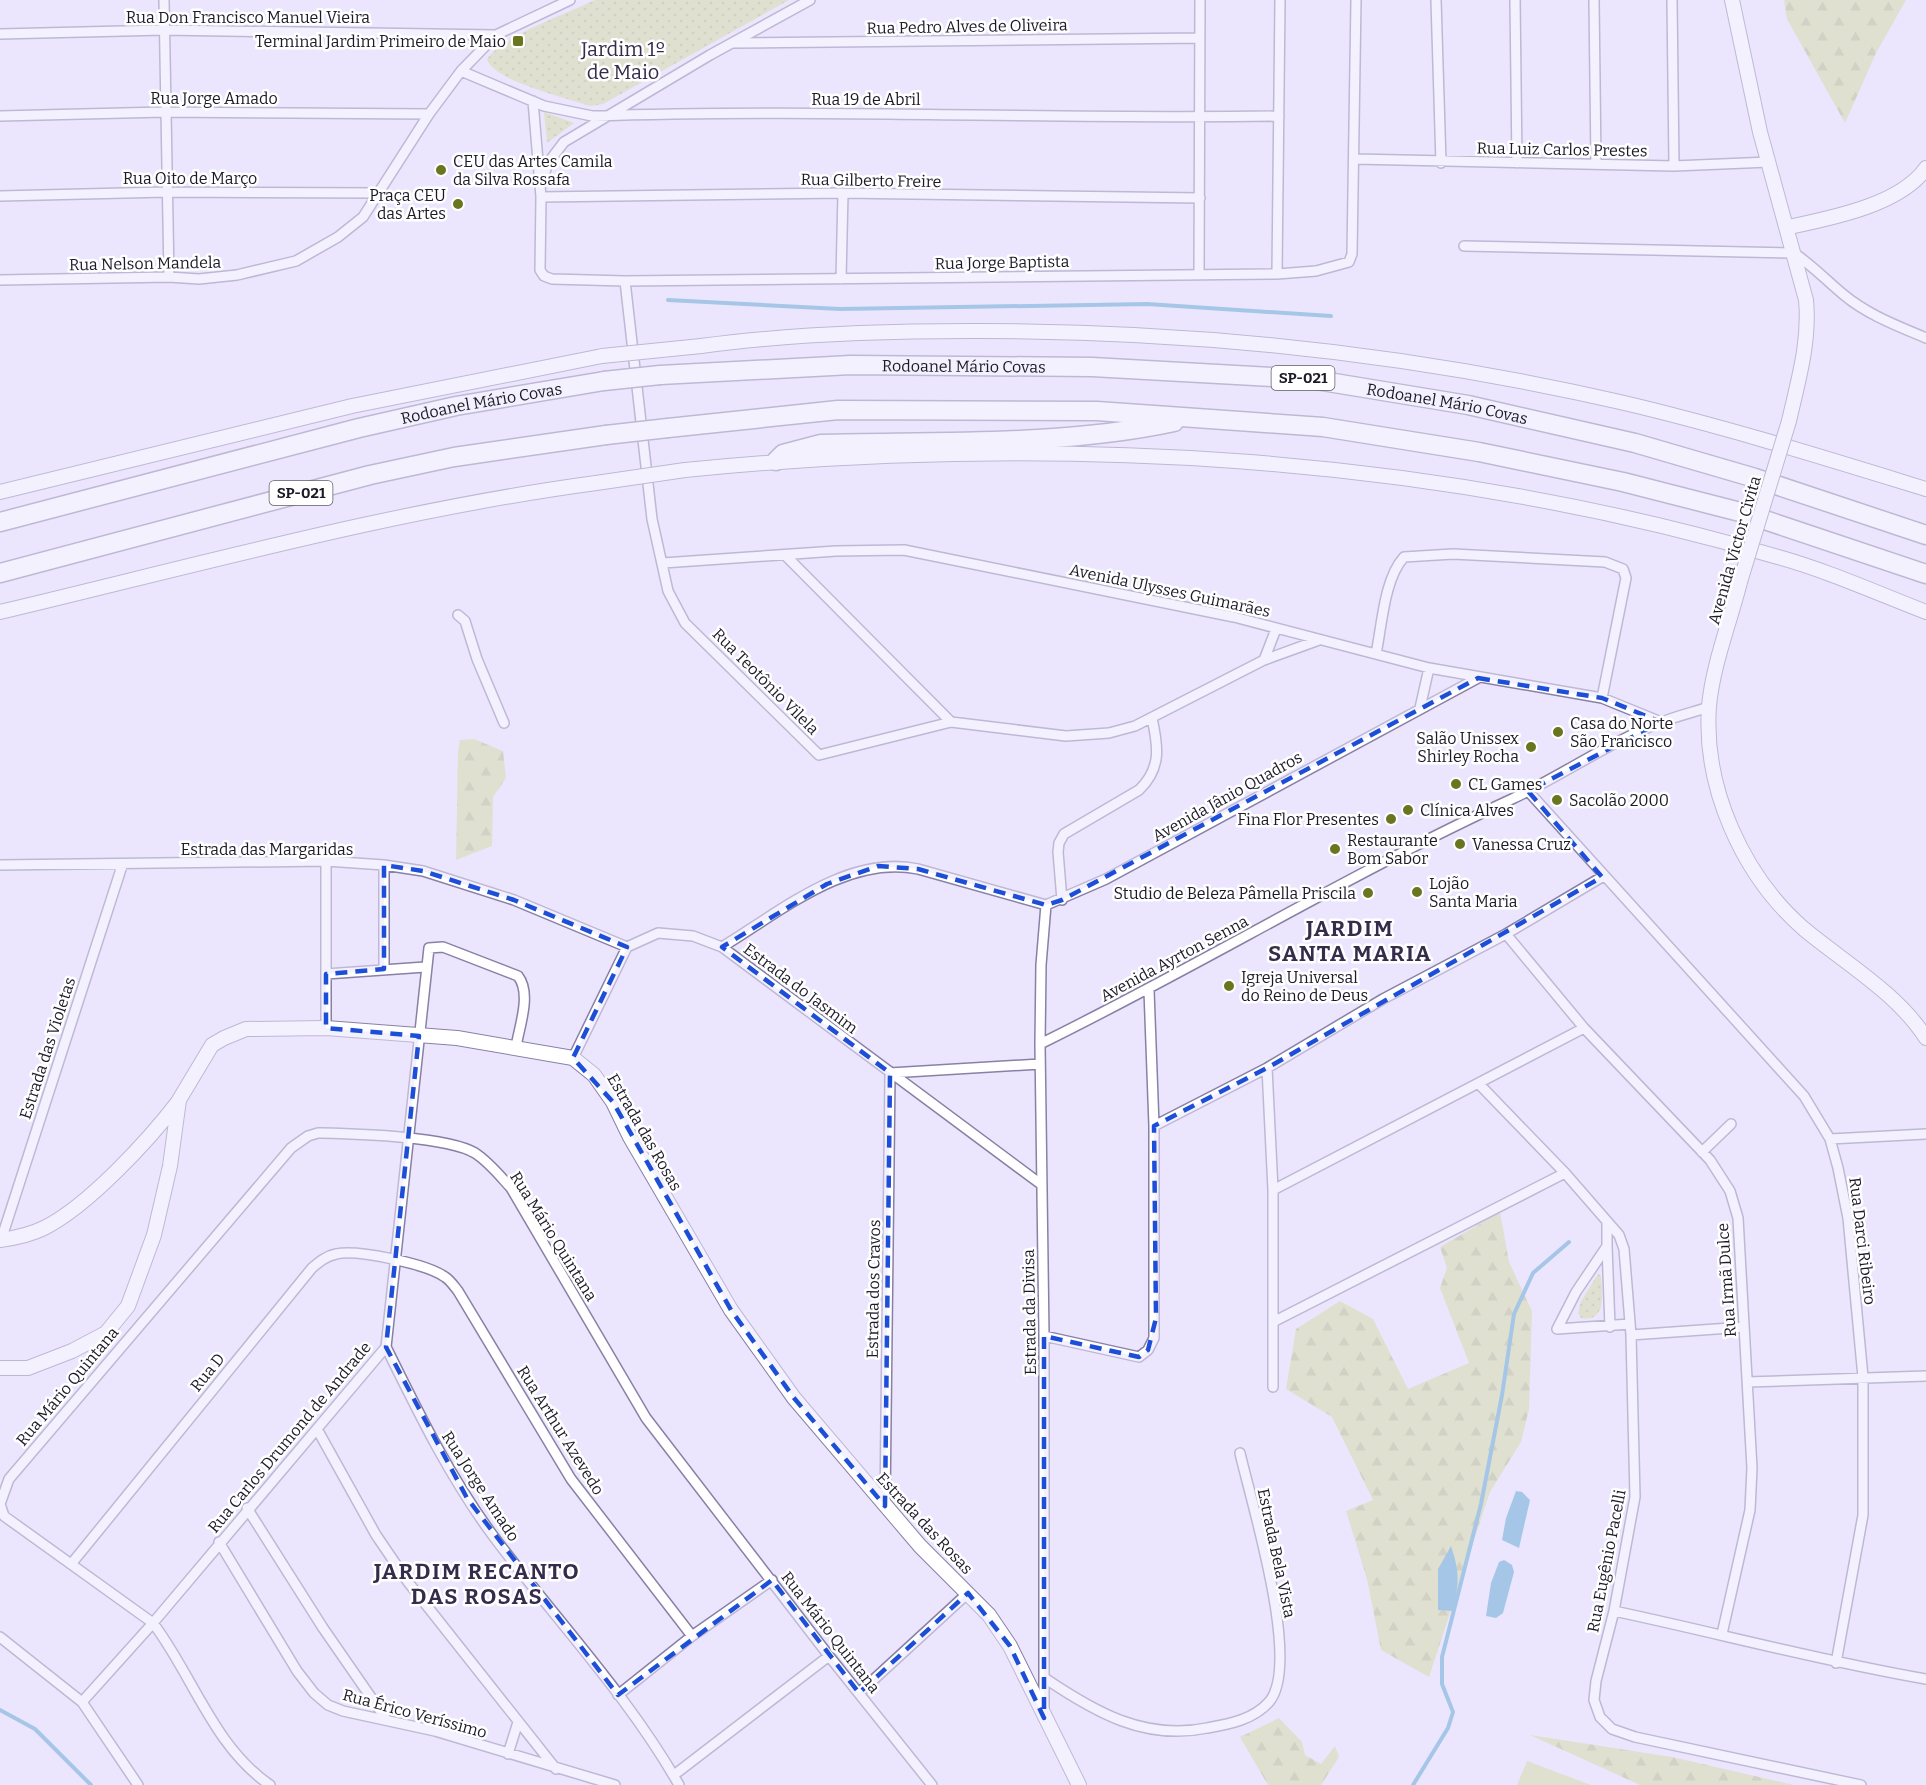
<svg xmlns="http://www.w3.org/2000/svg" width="1926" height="1785" font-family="Bitter,serif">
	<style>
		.grass { fill: url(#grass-dots) }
		.forest { fill: url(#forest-firs) }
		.garden { fill: #d0da97 }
		.water { fill: #51a1cd }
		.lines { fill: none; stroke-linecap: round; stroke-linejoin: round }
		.stream { stroke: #51a1cd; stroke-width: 4 }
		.street-casing { stroke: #8981a5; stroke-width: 12 }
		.secondary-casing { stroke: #8981a5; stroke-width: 16 }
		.highway-casing { stroke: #8981a5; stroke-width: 21 }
		.street { stroke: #fff; stroke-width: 9 }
		.secondary { stroke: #fff; stroke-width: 14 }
		.highway { stroke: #fff; stroke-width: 18 }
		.secondary-bridge-casing { stroke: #8981a5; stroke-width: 16; stroke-linecap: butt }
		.highway-bridge-casing { stroke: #8981a5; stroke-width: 21; stroke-linecap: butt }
		.secondary-bridge { stroke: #fff; stroke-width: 14 }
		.highway-bridge { stroke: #fff; stroke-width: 18 }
		.marked { fill: none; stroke: #1d4ed8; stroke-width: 4.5; stroke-dasharray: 12 8; stroke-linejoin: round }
		.poi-dot { fill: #6b741e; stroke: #fff; stroke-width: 2 }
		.labels { text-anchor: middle; stroke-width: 5; stroke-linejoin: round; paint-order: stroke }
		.shield { fill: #fff; stroke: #615f68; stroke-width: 1.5 }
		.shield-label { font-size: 15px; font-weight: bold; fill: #1d1a28 }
		.street-label { font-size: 16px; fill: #1d1a28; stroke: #fff }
		.poi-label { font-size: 16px; fill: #1d1a28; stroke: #fff; text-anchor: start }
		.quarter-label { font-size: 20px; fill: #352c4b; stroke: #fff }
		.district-label { font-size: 22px; font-weight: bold; letter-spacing: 1.5px; fill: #352c4b; stroke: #fff }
	</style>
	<defs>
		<pattern id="grass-dots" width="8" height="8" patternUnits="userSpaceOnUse" patternTransform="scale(1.5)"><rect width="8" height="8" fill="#d0da97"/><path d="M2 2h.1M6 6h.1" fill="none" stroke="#b2ba82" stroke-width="1.8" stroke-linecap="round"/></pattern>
		<pattern id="forest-firs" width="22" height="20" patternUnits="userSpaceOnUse" patternTransform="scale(1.5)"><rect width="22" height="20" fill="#d0da97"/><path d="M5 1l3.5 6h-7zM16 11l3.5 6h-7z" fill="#b2ba82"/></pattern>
	</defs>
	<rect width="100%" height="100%" fill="#ebe6fe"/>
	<!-- grass -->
	<path class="grass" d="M595,0H789L603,104L590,106C567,98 493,81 487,59C503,36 568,13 595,0Z
		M544,112L574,123L547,143Z
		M1598,1274L1601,1276C1602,1294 1607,1323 1581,1318L1578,1313L1581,1301Z"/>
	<!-- forest -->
	<path class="forest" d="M1784,0H1906L1876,53L1845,123L1787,19Z
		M474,739L503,751L506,778L493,797L492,846L456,860L458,752L460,740Z
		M1500,1212L1509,1262L1532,1311L1529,1409L1521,1442L1490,1492L1429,1677L1381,1650L1367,1579L1346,1511L1373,1500L1332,1417L1286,1389L1296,1329L1340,1301L1373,1319L1408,1389L1469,1363L1440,1288L1447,1268L1440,1247Z
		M1279,1718L1302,1742L1305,1755L1321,1764L1335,1746L1339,1757L1321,1785H1268L1240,1737Z
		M1530,1735L1672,1757L1794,1785H1640Z"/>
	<!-- garden -->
	<path class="garden" d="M1527,1761L1591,1785H1517Z"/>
	<!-- water -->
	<path class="water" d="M1516,1491L1522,1492L1530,1500L1519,1548L1502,1540L1506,1518Z
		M1451,1546C1460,1573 1459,1583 1453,1611L1438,1610V1569Z
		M1504,1560L1512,1565L1514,1572L1503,1613L1496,1618L1486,1616L1491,1583L1499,1562Z"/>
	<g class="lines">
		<!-- stream -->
		<path class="stream" d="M668,300L840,309L1147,304L1331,316
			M0,1710L35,1729L91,1785
			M1413,1785L1448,1728L1453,1712L1442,1684V1657L1481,1504L1502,1395L1514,1314L1533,1273L1569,1242"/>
		<!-- street casing -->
		<g class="street-casing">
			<path id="street" d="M164,0L169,277
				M1436,0L1441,163
				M1515,0L1517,163
				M1594,0L1596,163
				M1672,0L1674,166
				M0,34L164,30L496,35
				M734,43L1200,38
				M461,71L544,106L592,116C821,108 1050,120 1279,116
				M533,101L541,197L540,270L544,276L552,279L625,281L1277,274L1316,271L1349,262L1352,254L1356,0
				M0,116L164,112L429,114
				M1355,159L1674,166L1769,162
				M542,181L548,163L564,142L710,55L810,0
				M0,196L166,192L379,193
				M541,197L843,193L1200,198
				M1464,246L1794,253C1813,266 1827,281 1844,295C1868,315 1898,326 1926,338
				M1199,274L1200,0
				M1277,274L1280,0
				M841,279L843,193
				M0,280L169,277L199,279L237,275L296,261L338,237L363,217L429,114L461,71L496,35L570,0
				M625,281L652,519L668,591L685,623L819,755L951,722L1066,736L1109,733L1135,726L1264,660L1319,640
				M785,555L951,722
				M663,563L836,551L904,550L1234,617L1429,668L1602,698L1661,722
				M458,615L465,621L477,659L504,723
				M1376,654C1382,625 1384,579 1404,557L1453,554L1605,562L1623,569L1626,578L1602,698
				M1264,660L1276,629
				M1420,708L1429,668
				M1528,791L1804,1096L1830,1139L1838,1168L1848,1218L1863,1377V1515L1836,1663
				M0,865L326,861L384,865L423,871L514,900L627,947
				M384,865V969
				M1062,900L1058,852L1059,843L1064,834L1139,790C1162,768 1158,746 1152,718
				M1046,905L1106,879L1478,678
				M1506,934L1584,1028L1710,1160L1730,1191L1738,1218L1752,1468L1750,1510L1722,1634
				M722,947C780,912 848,854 918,869L1046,905
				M326,974L425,967
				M326,1028V861
				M1040,1044C1199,966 1351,873 1512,799C1563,775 1609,742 1662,722C1677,716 1694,712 1709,707
				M573,1058L627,947L658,933L693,936L722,947L1042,1185
				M1267,1068L1273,1190V1387
				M1480,1085L1565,1173L1619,1235L1624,1249L1631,1335L1635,1497L1614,1611L1596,1681L1594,1700L1600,1717L1612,1729L1635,1737L1861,1785
				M1154,1126L1267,1068L1383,999L1506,934L1602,877
				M1830,1139L1926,1134
				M1702,1152L1731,1124
				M1273,1190L1584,1028
				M1607,1221V1246L1576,1292L1557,1329L1630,1324
				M1,1240L122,866
				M1607,1246L1610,1327
				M1275,1321L1565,1173
				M1631,1335L1744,1327
				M1044,1336L1139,1357L1148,1350L1154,1338V1126L1149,990
				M386,1347C418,1412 450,1478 494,1537C555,1619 628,1695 679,1785
				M1747,1382L1926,1376
				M317,1429L376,1535L408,1582L556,1769
				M885,1506L890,1073L1040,1064
				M247,1508L323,1628L386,1719
				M219,1542L297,1671L314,1693L328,1705L343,1711L435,1731L615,1785
				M72,1563L312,1268C319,1262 326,1256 336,1254C357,1249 427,1264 445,1277C450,1280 454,1286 458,1291L571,1479L692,1636
				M1614,1611C1718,1633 1821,1661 1926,1679
				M0,1637L82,1702L138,1785
				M1046,1679C1095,1712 1145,1741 1207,1728C1229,1724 1253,1720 1269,1702C1302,1664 1251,1502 1240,1453
				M859,1693L968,1593
				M618,1695L692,1636L772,1580
				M82,1702L153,1623L386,1347L429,948L443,947L518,976C532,994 519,1027 516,1047
				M1044,1712V1336L1040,1044L1041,965L1046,905
				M508,1754L518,1722
				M674,1775L829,1656
				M270,1785C214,1747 193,1676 153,1623L4,1516L0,1504L9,1479L291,1148L308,1136L318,1133C354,1134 446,1136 475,1153C489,1162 500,1176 511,1188L646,1418L829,1656L932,1785"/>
		</g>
		<!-- secondary casing -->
		<g class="secondary-casing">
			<path id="secondary" d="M1732,0L1760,132L1806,300C1810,342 1798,381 1789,421
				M1789,227C1831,218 1900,205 1926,168
				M701,346C789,334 880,331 969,331C1188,330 1406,353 1620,402C1723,426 1825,458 1926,489
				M685,470C1049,434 1425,453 1778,557C1828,571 1877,593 1926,612
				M0,492L352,406L602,356
				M1740,582C1730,622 1713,664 1709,706C1703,788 1743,876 1804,929C1845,963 1897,993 1926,1038
				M0,612C198,565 395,510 596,483
				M0,1240C15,1238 30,1235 44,1228C88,1206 148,1141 178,1102
				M0,1368H28L72,1351L106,1333L128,1306L154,1235L170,1166L179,1100L212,1045L224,1038L246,1029L326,1028L457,1038L573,1058L594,1075L613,1102L630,1137L731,1310L794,1398L920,1546L989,1615L1010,1646L1079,1785"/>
		</g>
		<!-- highway casing -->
		<g class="highway-casing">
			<g id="highway">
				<path id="s1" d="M660,375L851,365L1092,367L1310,379L1468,405L1635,443L1755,478L1926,535"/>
				<path d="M668,428L838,410L1097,411L1323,427L1479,452L1623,482L1744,513L1926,574"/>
				<path d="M776,461L783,454L821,444C935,441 1063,446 1174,422"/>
				<path id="s2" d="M0,522L359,428L456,406L604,381"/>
				<path d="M0,573L370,475L454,457L606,435"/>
			</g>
		</g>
		<!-- street -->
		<use href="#street" class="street"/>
		<!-- secondary -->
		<use href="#secondary" class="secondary"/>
		<!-- highway -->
		<use href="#highway" class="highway"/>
		<!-- secondary-bridge casing -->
		<g class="secondary-bridge-casing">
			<path id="secondary-bridge" d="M602,356L701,346
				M596,483L685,470
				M1740,582L1789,421"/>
		</g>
		<!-- highway-bridge casing -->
		<g class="highway-bridge-casing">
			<path id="highway-bridge" d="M604,381L660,375
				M606,435L668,428"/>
		</g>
		<!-- secondary-bridge -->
		<use href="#secondary-bridge" class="secondary-bridge"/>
		<!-- highway-bridge -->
		<use href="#highway-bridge" class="highway-bridge"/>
	</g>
	<!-- marked area -->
	<path d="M0 0H1926V1785H0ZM1478,678L1602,698L1661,722L1528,791L1602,877L1267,1068L1154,1126L1156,1318L1148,1350L1139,1357L1044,1336V1718L1010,1646L968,1593L859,1693L772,1580L618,1695L467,1498L386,1347L419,1036L326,1028V974L384,969V865L423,871L514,900L627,947L573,1058L613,1102L731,1310L794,1398L885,1506L890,1073L722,947L827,884L878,866L918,869L1046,905L1062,900Z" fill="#ebe6fe" fill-opacity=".55" fill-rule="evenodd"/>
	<path class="marked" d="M1478,678L1602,698L1661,722L1528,791L1602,877L1267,1068L1154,1126L1156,1318L1148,1350L1139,1357L1044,1336V1718L1010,1646L968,1593L859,1693L772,1580L618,1695L467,1498L386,1347L419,1036L326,1028V974L384,969V865L423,871L514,900L627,947L573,1058L613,1102L731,1310L794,1398L885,1506L890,1073L722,947L827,884L878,866L918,869L1046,905L1062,900Z"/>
	<!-- markers -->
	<g class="poi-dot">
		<rect x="512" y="35" width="12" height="12" rx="3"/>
		<circle cx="441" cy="170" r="6"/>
		<circle cx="458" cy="204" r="6"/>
		<circle cx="1558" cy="732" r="6"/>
		<circle cx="1531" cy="747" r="6"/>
		<circle cx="1456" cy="784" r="6"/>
		<circle cx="1557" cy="800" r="6"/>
		<circle cx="1408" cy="810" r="6"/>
		<circle cx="1391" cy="819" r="6"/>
		<circle cx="1460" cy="844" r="6"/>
		<circle cx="1335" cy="849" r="6"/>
		<circle cx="1417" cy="892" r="6"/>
		<circle cx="1368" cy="893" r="6"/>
		<circle cx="1229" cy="986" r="6"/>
	</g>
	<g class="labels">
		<!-- shield labels -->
		<g class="shield">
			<rect x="1271.5" y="366" width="63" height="24" rx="4.5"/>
			<rect x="269.5" y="481" width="63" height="24" rx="4.5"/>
		</g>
		<g class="shield-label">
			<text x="1303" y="383">SP-021</text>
			<text x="301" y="498">SP-021</text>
		</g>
		<!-- street labels -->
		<g class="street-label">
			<text x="248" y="23">Rua Don Francisco Manuel Vieira</text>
			<text transform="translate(967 26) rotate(-1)" y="6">Rua Pedro Alves de Oliveira</text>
			<text x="214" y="104">Rua Jorge Amado</text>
			<text x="866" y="105">Rua 19 de Abril</text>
			<text transform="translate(1562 149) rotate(1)" y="6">Rua Luiz Carlos Prestes</text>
			<text x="190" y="184">Rua Oito de Março</text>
			<text transform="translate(871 180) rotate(1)" y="6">Rua Gilberto Freire</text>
			<text transform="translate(1002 262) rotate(-1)" y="6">Rua Jorge Baptista</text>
			<text transform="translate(145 263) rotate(-1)" y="6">Rua Nelson Mandela</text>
			<text dy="6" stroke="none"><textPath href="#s1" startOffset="304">Rodoanel Mário Covas</textPath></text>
			<text dy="6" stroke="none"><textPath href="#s2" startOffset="496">Rodoanel Mário Covas</textPath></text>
			<text dy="6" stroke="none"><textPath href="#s1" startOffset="790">Rodoanel Mário Covas</textPath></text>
			<text transform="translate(1734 550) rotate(-74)" y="6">Avenida Victor Civita</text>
			<text transform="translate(1170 590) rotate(12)" y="6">Avenida Ulysses Guimarães</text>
			<text transform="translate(766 681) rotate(45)" y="6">Rua Teotônio Vilela</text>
			<text transform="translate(1227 796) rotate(-29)" y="6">Avenida Jânio Quadros</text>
			<text x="267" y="855">Estrada das Margaridas</text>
			<text transform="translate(1174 958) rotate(-28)" y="6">Avenida Ayrton Senna</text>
			<text transform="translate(801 988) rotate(37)" y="6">Estrada do Jasmim</text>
			<text transform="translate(47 1048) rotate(-72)" y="6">Estrada das Violetas</text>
			<text transform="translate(645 1132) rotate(60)" y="6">Estrada das Rosas</text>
			<text transform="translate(554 1236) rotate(58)" y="6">Rua Mário Quintana</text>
			<text transform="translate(1863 1241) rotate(83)" y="6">Rua Darci Ribeiro</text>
			<text transform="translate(1726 1280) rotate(-94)" y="6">Rua Irmã Dulce</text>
			<text transform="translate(873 1289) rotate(-89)" y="6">Estrada dos Cravos</text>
			<text transform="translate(1029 1312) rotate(-91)" y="6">Estrada da Divisa</text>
			<text transform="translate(207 1372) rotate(-51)" y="6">Rua D</text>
			<text transform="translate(67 1386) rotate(-50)" y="6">Rua Mário Quintana</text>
			<text transform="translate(561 1430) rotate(58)" y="6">Rua Arthur Azevedo</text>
			<text transform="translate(289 1437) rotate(-50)" y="6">Rua Carlos Drumond de Andrade</text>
			<text transform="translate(481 1486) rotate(57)" y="6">Rua Jorge Amado</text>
			<text transform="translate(925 1523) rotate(47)" y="6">Estrada das Rosas</text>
			<text transform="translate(1277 1553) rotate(78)" y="6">Estrada Bela Vista</text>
			<text transform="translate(1606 1561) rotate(-79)" y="6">Rua Eugênio Pacelli</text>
			<text transform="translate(831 1632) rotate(52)" y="6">Rua Mário Quintana</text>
			<text transform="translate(415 1713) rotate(15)" y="6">Rua Érico Veríssimo</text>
		</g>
		<!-- poi labels -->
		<g class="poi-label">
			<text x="506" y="47" text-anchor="end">Terminal Jardim Primeiro de Maio</text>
			<text x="453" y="167">CEU das Artes Camila<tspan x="453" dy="18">da Silva Rossafa</tspan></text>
			<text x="446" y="201" text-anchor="end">Praça CEU<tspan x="446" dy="18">das Artes</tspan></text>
			<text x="1570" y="729">Casa do Norte<tspan x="1570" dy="18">São Francisco</tspan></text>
			<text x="1519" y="744" text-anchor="end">Salão Unissex<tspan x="1519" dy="18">Shirley Rocha</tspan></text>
			<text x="1468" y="790">CL Games</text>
			<text x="1569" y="806">Sacolão 2000</text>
			<text x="1420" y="816">Clínica Alves</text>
			<text x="1379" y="825" text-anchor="end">Fina Flor Presentes</text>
			<text x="1347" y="846">Restaurante<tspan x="1347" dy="18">Bom Sabor</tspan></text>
			<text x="1472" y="850">Vanessa Cruz</text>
			<text x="1429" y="889">Lojão<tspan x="1429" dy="18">Santa Maria</tspan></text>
			<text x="1356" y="899" text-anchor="end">Studio de Beleza Pâmella Priscila</text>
			<text x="1241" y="983">Igreja Universal<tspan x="1241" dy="18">do Reino de Deus</tspan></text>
		</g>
		<!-- quarter labels -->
		<g class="quarter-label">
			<text x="623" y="56">Jardim 1º<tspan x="623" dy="23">de Maio</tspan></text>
		</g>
		<!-- district labels -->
		<g class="district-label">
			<text x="1350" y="936">JARDIM<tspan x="1350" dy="25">SANTA MARIA</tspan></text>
			<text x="477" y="1579">JARDIM RECANTO<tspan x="477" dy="25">DAS ROSAS</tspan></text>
		</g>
	</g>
</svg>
